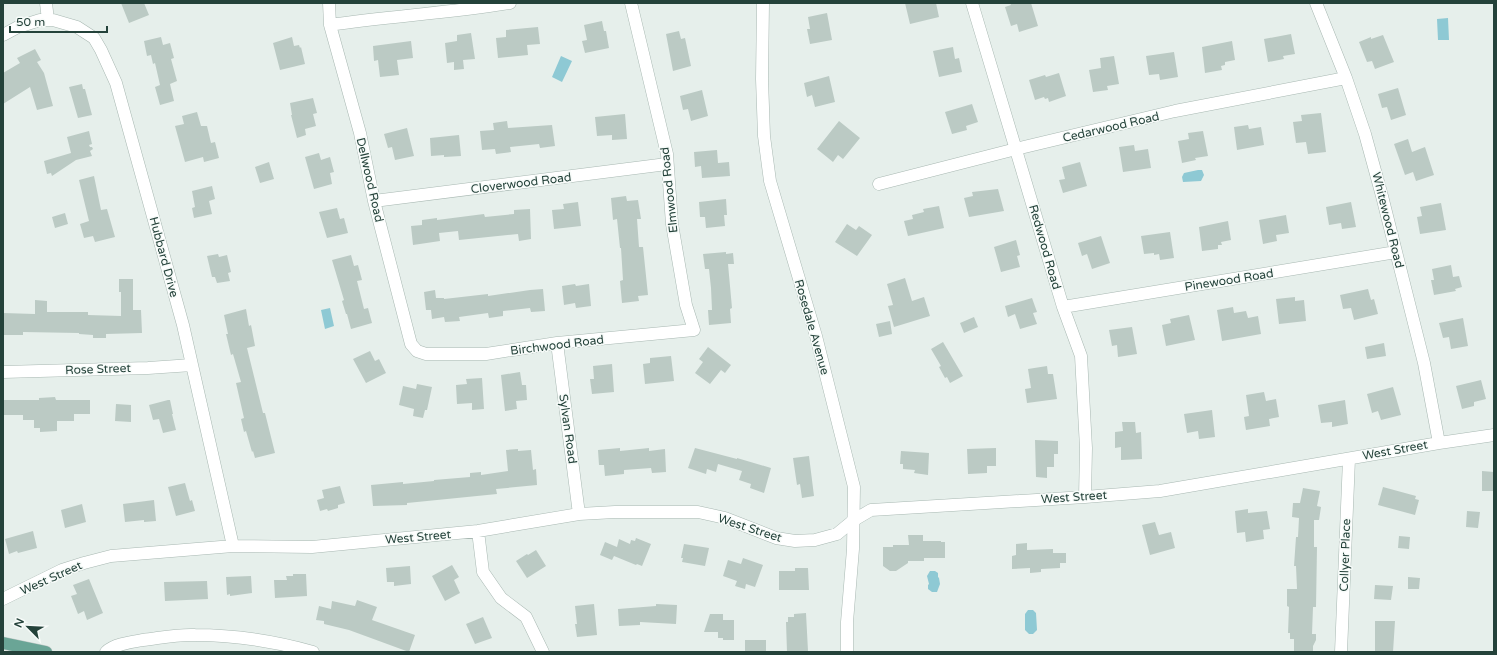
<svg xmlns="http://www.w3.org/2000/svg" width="1497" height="655" font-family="'Varela Round',sans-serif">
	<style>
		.water { fill: #8ec9d4 }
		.building { fill: #bbcac4 }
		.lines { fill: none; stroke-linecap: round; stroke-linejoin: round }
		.minor-casing { stroke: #a8b8b2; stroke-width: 13 }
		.tertiary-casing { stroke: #a8b8b2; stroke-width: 13 }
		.primary-casing { stroke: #c2cac8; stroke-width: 13 }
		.minor { stroke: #fff; stroke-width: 12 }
		.tertiary { stroke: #fff; stroke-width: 12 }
		.primary { stroke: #6aa596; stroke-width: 12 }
		.labels { text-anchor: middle; stroke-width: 3; stroke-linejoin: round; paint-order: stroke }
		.street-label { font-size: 12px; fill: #24423a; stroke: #f7fbf9 }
	</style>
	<rect width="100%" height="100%" fill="#e6efeb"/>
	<!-- water -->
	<path class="water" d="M1448,18L1449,40H1438L1437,19Z
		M561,56L572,61L562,82L552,77Z
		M1198,170H1202L1204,175L1201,181L1183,182L1182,177L1184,173Z
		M330,308L334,326L325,329L321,310Z
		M930,571H935L938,573V577L939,578L940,584L937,592H932L928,589V585L929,584L927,576Z
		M1028,610H1033L1036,613L1037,630L1033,634H1029L1025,630V614Z"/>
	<!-- building -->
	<path class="building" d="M121,3H144L149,15L129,23Z
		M905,3H936L939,17L910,24Z
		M1010,3H1031L1038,26L1019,32L1017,24L1011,26L1005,7L1011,5Z
		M827,13L832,40L810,44L807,29H810L808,17Z
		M602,21L604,31H606L609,48L585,53L582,41L587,40L584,25Z
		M538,27L540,44L527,45L528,55L498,58L496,38L506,37V30Z
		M679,31L681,39L685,38L691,66L673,71L666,34Z
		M471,33L475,59L463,60L464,69L454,70V62L447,63L445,43L457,41V35Z
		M1291,34L1295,54L1283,56L1284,59L1268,62L1264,39Z
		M1383,35L1394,62L1375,69L1372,61L1367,62L1359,42L1371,37V39Z
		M161,37L163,45L170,43L174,58L171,59L177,81L170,84L174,101L160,105L155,87L160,85L155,63L153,64L151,55L147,56L144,41Z
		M292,37L294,46L299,45L300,48L301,47L305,64L280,70L273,43Z
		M411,41L413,58L397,60L399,75L380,77L378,60L374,61L373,46Z
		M1232,41L1235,60L1225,62V65L1221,66L1222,70L1205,73L1202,47Z
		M953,47L955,59L959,58L962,72L939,77L933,51Z
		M35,49L41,60L37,62L44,73L53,106L37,110L30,87L3,104V73L20,63L17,58Z
		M1174,52L1178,77L1160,80L1159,74L1149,75L1146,56Z
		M1114,56L1119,84L1107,86L1108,90L1093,92L1089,70L1101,68L1100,58Z
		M1059,73L1066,96L1049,102L1048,98L1045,99L1044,97L1035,100L1029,80L1045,75L1046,77Z
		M829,76L835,102L815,107L812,95L807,97L804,83Z
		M82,84L83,89H85L92,115L78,118L69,87Z
		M1398,88L1406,115L1391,120L1387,107L1382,108L1378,94Z
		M702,90L708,116L691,121L688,109L683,110L680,96Z
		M313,98L317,113L313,114L316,126L305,129L306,135L297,138L291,115H292L290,103Z
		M972,104L978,122L966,126L967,130L952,134L945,112Z
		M197,112L201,126H207L211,143L215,142L219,158L204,162L203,157L185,162L175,126L184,124L182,116Z
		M1321,113L1326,152L1308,154L1306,142L1296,143L1293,122L1302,121L1301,115Z
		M625,114L627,139L612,140V135L597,136L595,117Z
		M507,121L508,128L552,125L555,146L540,148L539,144L510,147L511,152L496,154L495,149L482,150L480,131L494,130L493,123Z
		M839,121L860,138L843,159L838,155L833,162L817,149Z
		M1248,125L1249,129L1261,127L1264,145L1237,150L1234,127Z
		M407,128L414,156L395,160L392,147L388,148L384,134Z
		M89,131L92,144L89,145L90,147H92L93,149L90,151L92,156L76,160L52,176L51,173L47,174L44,161L71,153L67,137Z
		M1203,131L1208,156L1195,158L1196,160L1182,163L1178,141L1189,139L1188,133Z
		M459,135L461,156L444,157V155L431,156L430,138Z
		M1408,139L1412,152L1425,147L1434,175L1416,181L1413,172L1405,175L1394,144Z
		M1134,145L1135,151L1148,149L1151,168L1123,172L1119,147Z
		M717,150L718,163L729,162L730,176L702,178L701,166L695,167L694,152Z
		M319,153L321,160L330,157L334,172L330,173L332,184L314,189L305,157Z
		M269,162L274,179L260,183L255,167Z
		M1080,162L1087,186L1063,193L1059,180L1065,179L1062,167Z
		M94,176L101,210L107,209L115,237L95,242L93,236L84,238L80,224L89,221L79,180Z
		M212,186L215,199L209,201L212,214L194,218L192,208L195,207L192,191Z
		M998,189L1004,211L969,217L964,198L973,196L972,192Z
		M626,196L627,201L638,200L641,219H637L639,247H643L648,295L638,296L639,301L622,303L620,281L623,280L621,248H620L617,219L613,220L611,198Z
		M726,199L727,215H724L725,226L706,228L705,217H700L699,202Z
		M578,202L581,226L554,229L552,210L564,209L563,204Z
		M1351,202L1356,227L1342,229L1341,223L1329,225L1326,207Z
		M1441,203L1446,230L1420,234L1417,217L1422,216L1420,207Z
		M939,206L944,228L908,236L904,221L913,219L912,215L924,212L923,209Z
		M337,208L340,219L344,218L348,233L327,238L319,212Z
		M530,209L531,239L519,241L518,234L459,240L458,231L439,233L440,241L413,245L411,226L422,225V220L437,218V220L484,214L485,217L514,214V210Z
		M65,213L68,224L55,228L52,217Z
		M1286,215L1289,233L1276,235L1277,241L1263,244L1259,220Z
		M1228,221L1231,240L1221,242L1222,245H1218V249L1202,251L1199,227Z
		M847,224L856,230L859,226L872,235L857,256L835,242Z
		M1170,232L1174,258L1160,260L1159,254L1154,255V253L1144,254L1141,236Z
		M1101,236L1110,263L1092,269L1087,254L1082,256L1078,243Z
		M1016,240L1020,255L1017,256L1020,267L1001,272L994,247Z
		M726,252V254L733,253L734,264H728L732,308L730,309L731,323L709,325L708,310H712L711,288L709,269H705L703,254Z
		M218,254L219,257L227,255L231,272L228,273L230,281L217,283L215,277H212L207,256Z
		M351,255L354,266L358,265L362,280L357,281L364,309L368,308L372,323L351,329L347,314H346L342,301L344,300L332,260Z
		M1451,265L1453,277L1459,276L1462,287L1455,289L1456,291L1434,295L1431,280H1434L1432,269Z
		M905,278L912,301L924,297L930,316L894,327L888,306L893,305L887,284Z
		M119,279H133V310H141L142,333L106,334V338H93V335L79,334V333L23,332V335H3V313L35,314V300L47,301V312H88V315L121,316V292H119Z
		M575,284L576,286L589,284L591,306L576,308L575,303L564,305L562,286Z
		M543,289L545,311L531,312L530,308L503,311V316L489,318L488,313L459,317L460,321L445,322L444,317L432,319L431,310H426L424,292L435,290L436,298H444V299L488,294V296L530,290Z
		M1368,289L1371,300L1374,299L1378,314L1354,320L1351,308L1343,309L1340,295Z
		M1295,297V301L1304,300L1306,321L1279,324L1276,299Z
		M1032,298L1037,312L1033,313L1037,324L1020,329L1015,314L1008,317L1005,306Z
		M1233,307L1234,313L1246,311L1248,318L1258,316L1261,334L1222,341L1217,310Z
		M246,309L249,326L251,325L255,346L247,348L263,413H265L275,453L255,458L253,451L252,452L246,431L244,432L241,419L244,418L236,383L241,382L233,354L231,355L226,334H228L224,315Z
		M1189,315L1195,340L1166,346L1162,325L1171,323L1170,319Z
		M974,317L978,327L964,333L960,323Z
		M1463,318L1468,346L1451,349L1449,337L1443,338L1439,323Z
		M890,321L892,334L879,337L876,324Z
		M1132,327L1137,354L1118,357L1117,345L1112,346L1109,330Z
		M943,342L963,376L950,383L947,377L945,378L939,367L941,366L931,349Z
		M1384,343L1386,356L1367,359L1365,347Z
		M708,347L731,365L725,373L721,370L710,384L695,373L703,362L699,359Z
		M370,351L375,361L379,359L386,373L366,383L353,359Z
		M671,356L674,381L645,384L643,364L650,363V358Z
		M612,364L614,392L592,394L590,379H594L593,366Z
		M1047,366L1048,374H1053L1057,399L1027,403L1025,389L1031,388L1028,369Z
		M520,372L522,385H526L527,400L516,401L517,409L505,411L501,375Z
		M482,378L484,409L472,410V403L457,404L456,385L467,384L466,379Z
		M1481,380L1486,399L1474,402V406L1462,409L1456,386Z
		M417,384L432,387L427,410H425L423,418L413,416L414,409L399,405L403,386L416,389Z
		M1393,387L1401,415L1381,420L1378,411L1372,413L1367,394Z
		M1264,392L1266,401L1276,399L1279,417L1269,419L1270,426L1246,430L1244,417L1249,416L1246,395Z
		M55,397L56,400H90V414H74V421H57V431L40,432V428H34V420H23V415H3V400H39V398Z
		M168,400H170L173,414H172L176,430L163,433L159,419L153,420L149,405Z
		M1345,400L1348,424L1332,427V422L1321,423L1318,405Z
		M116,404L131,405V422L115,421Z
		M1212,410L1215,437L1199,439L1198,431L1187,433L1184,414Z
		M1122,422H1135L1136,433L1141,432L1142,459L1121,460V447L1115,448V432L1123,431Z
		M1035,440L1058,441V454H1054V467H1047V478L1036,477Z
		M620,448V451L649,448V451L665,449L666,472L652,473L651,468L624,470V474L605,476L604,465H599L598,450Z
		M695,448L737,459V458L771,468L764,493L750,488L751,484L739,480L742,471L718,464L716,472L707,469L706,474L688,468Z
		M996,448V466H987V473L968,474L967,449Z
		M518,449V451L531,450L533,470L536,469L537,485L496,489L497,494L407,503V505L373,506L371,485L403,482V484L434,481V480L470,477V473L481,472V475L508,471L506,450Z
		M901,451L929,453L928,475L914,473L915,470L903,469V464H900Z
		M809,456L814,496L802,498L800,484L797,485L793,458Z
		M1482,471L1494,472V491H1482Z
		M185,483L190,501L192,500L195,511L176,516L168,487Z
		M340,486L345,503L338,505V508L328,511L327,509L320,511L317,500L324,498L322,490Z
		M1383,487L1416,496L1415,499L1419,500L1415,515L1378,505Z
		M1303,488L1320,491L1317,506L1321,507L1319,520H1314V547H1317L1316,607H1313L1312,634H1316V640L1313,646V652L1294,651V639H1290V633H1288L1289,607L1287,606V589H1297L1296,566H1294L1296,537H1298L1299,518L1292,517L1293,503H1300Z
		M154,500L156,521L144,522V520L125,522L123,504Z
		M82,504L86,522L65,528L61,510Z
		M1248,509V513L1267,511L1270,529L1263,530L1264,539L1246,542L1245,532L1237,533L1235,511Z
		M1467,511L1480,512L1478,528L1466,527Z
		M1155,522L1159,535L1171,532L1175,548L1150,555L1142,525Z
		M33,531L37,548L18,553L17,551L9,554L5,539Z
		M908,535H923V541H941V542H945V558H924V561H908V563L896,571H890L883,566V547H893V545H909Z
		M1399,536L1410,537L1409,549L1398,548Z
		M636,538L651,544L642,566L637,564L636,565L614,556L612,560L600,555L605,542L617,547L619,539L630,544L631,540L635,541Z
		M1027,543V550L1053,549V553H1066V563H1060V568L1041,569V572L1030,573V568L1012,569V556L1016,555V544Z
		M684,544L709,548L705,566L682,562L683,558H681Z
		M536,550L546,566L527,578L516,561L527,554L528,555Z
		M743,558L763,565L755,587L746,584L745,589L735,586L737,581L723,576L728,560L741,564Z
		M452,565L459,577L454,580L460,593L445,601L432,576Z
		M410,566L411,584L394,586V582H387L386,568Z
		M795,568H808L809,590H779V571H795Z
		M293,574H306L307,596L275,598L274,580H287L286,576H293Z
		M251,576L252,593L230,596V594L227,595L226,577Z
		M1408,577L1420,578L1419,589H1408Z
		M89,579L103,613L87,620L84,611L78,614L71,596L77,594L73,585Z
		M207,581L208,599L165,601L164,582Z
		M1375,585L1393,586L1391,600L1374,599Z
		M357,600L377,607L372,620L415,635L409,652L349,630L324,624V621L316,620L319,606L331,609L332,601L355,606Z
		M594,604L597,635L577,637L575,624H577L575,606Z
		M656,604L677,605L676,624L640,622V625L619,626L618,609L656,606Z
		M806,613L808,651L787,652L786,622H788V617H794V614Z
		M710,614H723V620H734V640H723V638H718V632H704Z
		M483,617L492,638L475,644L466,624Z
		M1375,621H1395L1393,652H1375Z
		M745,640H766V652H745Z"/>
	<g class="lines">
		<!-- minor casing -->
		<g class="minor-casing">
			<path id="minor" d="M46,3L48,20
				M329,3L330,25L360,133L374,201L411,344L417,351L426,354H486L557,343L694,330L686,305L672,224L667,154L631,3
				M972,3L1063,307L1081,356L1086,448L1085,497
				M1316,3L1346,78L1365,134L1382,196L1424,363L1439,443
				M330,25C390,16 450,13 510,3
				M3,35L18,27L40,20H53L77,27L94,38L101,50L116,83L183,325L233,546
				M879,184L1016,149L1175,111L1346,78
				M374,201L667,164
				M1063,307L1396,252
				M557,343L579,514
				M3,372L148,368L192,365
				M478,531L483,572L501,598L526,617L543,652
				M3,599L62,570L84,563L111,556L233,546L312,547L478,531L579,514L615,512H698L725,518L776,538L795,541L815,540L837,534L854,520L871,510L1085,497L1160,491L1439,443L1494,435
				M106,652C114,644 131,642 143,640C160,638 178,634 195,635C235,635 274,641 313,652
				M1341,652L1349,459"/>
		</g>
		<!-- tertiary casing -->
		<g class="tertiary-casing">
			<path id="tertiary" d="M763,3L762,79L764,136L770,181L816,336L854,487L853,549L847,622V652"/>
		</g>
		<!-- primary casing -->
		<g class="primary-casing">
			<path id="primary" d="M3,643L46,652"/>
		</g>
		<!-- minor -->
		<use href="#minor" class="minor"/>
		<!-- tertiary -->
		<use href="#tertiary" class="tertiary"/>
		<!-- primary -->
		<use href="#primary" class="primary"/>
	</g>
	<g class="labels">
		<!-- street labels -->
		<g class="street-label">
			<text transform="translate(1111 127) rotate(-13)" y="4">Cedarwood Road</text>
			<text transform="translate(370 180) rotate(77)" y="4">Dellwood Road</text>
			<text transform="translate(521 183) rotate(-7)" y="4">Cloverwood Road</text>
			<text transform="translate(669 190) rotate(-96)" y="4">Elmwood Road</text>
			<text transform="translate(1388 220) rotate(76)" y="4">Whitewood Road</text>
			<text transform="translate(1045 247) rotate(74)" y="4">Redwood Road</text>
			<text transform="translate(164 257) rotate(75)" y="4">Hubbard Drive</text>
			<text transform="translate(1229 280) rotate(-9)" y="4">Pinewood Road</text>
			<text transform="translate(812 327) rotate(74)" y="4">Rosedale Avenue</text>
			<text transform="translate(557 345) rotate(-7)" y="4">Birchwood Road</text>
			<text transform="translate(98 369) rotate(-2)" y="4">Rose Street</text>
			<text transform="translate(568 429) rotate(82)" y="4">Sylvan Road</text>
			<text transform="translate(1395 450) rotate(-10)" y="4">West Street</text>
			<text transform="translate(1074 497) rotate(-4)" y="4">West Street</text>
			<text transform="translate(750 528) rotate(18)" y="4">West Street</text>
			<text transform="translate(418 537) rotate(-5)" y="4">West Street</text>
			<text transform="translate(1345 555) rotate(-88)" y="4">Collyer Place</text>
			<text transform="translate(51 578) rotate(-24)" y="4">West Street</text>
		</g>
	</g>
	<!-- border -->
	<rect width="1497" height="655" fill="none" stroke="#24423a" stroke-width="8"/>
	<!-- north arrow -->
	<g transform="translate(28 627) rotate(294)" stroke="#f7fbf9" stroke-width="3" paint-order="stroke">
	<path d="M0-3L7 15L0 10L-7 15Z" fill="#24423a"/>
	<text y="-6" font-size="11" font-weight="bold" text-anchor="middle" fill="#24423a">N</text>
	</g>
	<!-- scale -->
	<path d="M10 26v6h97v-6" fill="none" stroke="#24423a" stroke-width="2"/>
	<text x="16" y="26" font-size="12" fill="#24423a" stroke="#f7fbf9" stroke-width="3" paint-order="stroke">50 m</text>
</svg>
